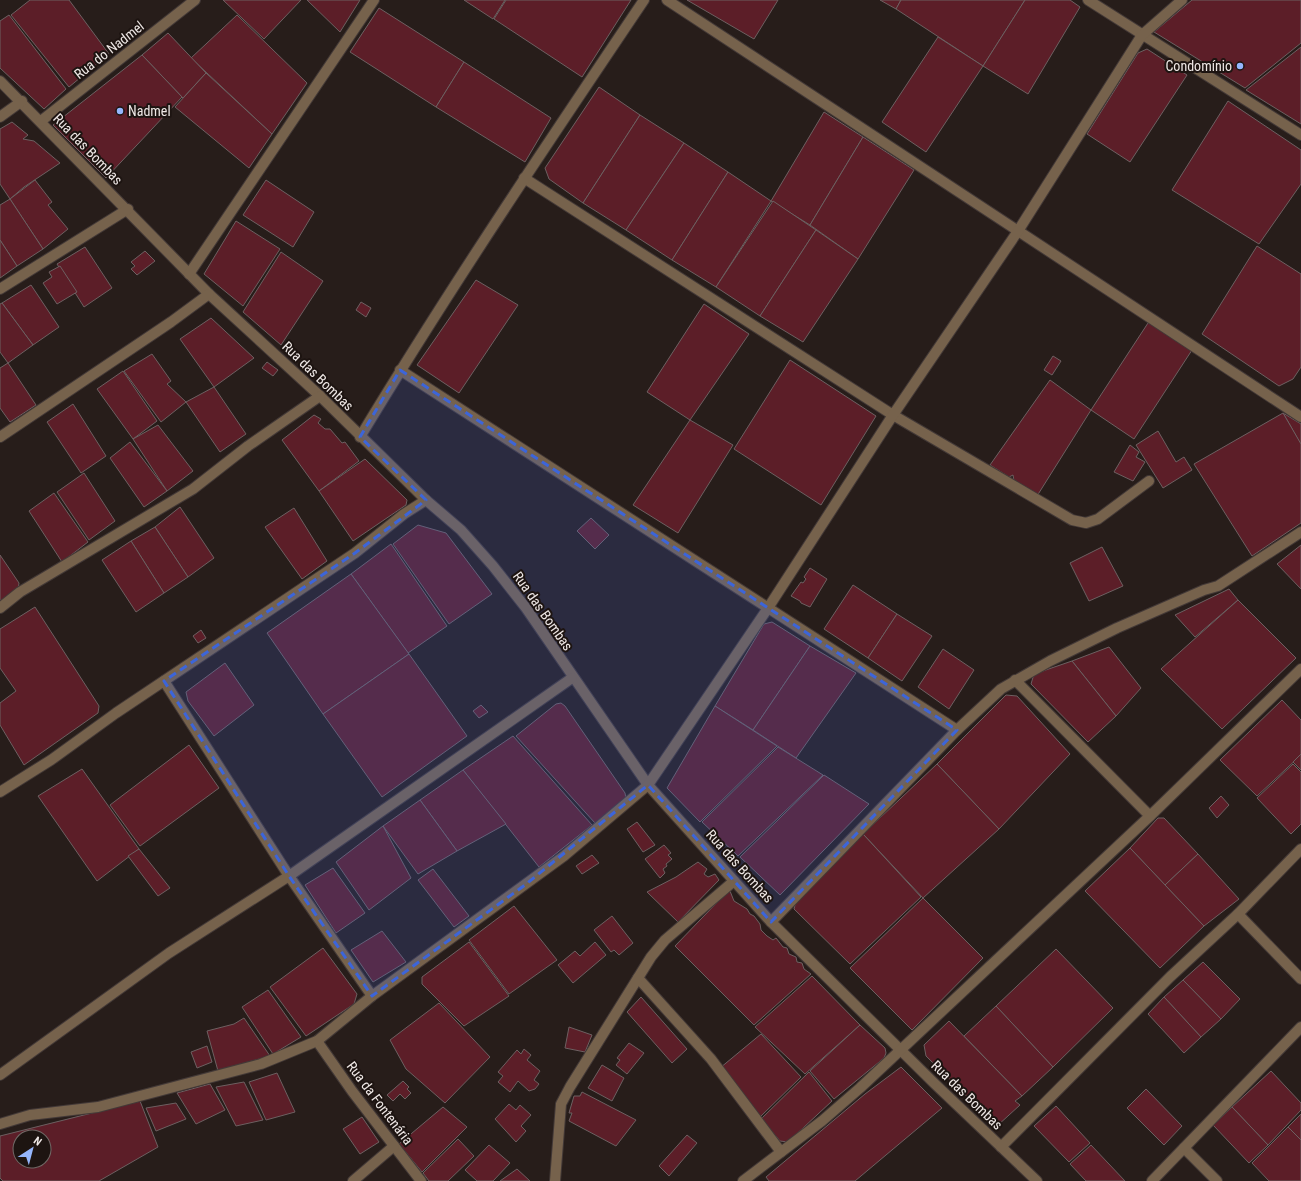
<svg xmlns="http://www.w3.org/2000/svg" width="1301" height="1181" font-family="'Roboto Condensed',sans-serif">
<rect width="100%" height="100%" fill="#271d1a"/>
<g fill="#5c1e28" stroke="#6d6061" fill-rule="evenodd">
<polygon points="30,0 69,0 109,54 69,87 11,15"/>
<polygon points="223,0 301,0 264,39"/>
<polygon points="307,0 360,0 340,32"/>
<polygon points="464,0 505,0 493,19"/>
<polygon points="506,0 631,0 582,77 494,19"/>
<polygon points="687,0 778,0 754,39"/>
<polygon points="880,0 901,0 896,9"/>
<polygon points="901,0 1025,0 983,66 896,9"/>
<polygon points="1025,0 1070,0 1080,7 1028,94 983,66"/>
<polygon points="1192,0 1301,0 1301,43 1245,88 1154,32"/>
<polygon points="379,8 464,62 436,107 350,52"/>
<polygon points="9,15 66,89 44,109 0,68 0,21"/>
<polygon points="237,15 307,83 272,134 191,58"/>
<polygon points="168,33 206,73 183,98 142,55"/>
<polygon points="938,37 983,66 926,152 882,122"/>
<polygon points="1301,47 1301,124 1246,90"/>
<polygon points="1147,49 1187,75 1130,162 1087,134 1138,53"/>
<polygon points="142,55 182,97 106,178 53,125"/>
<polygon points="464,62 551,118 525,162 436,107"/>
<polygon points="206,73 272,134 249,168 175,107"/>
<polygon points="599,87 640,115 583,203 549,179 545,168"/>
<polygon points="1228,101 1301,150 1301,184 1259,244 1172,190"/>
<polygon points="824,112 863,137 810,225 771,201"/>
<polygon points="640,115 684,143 626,230 583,203"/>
<polygon points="12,122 28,135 23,139 34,141 60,163 24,187 10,199 0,184 0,129"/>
<polygon points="863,137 914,170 858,259 810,225"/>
<polygon points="684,143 728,172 672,260 626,230"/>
<polygon points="728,172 771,201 716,287 672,260"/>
<polygon points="35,180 52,202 48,205 68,229 43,249 10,199"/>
<polygon points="266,180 314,212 293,247 243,215"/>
<polygon points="10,199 43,249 17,266 0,240 0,205"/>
<polygon points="773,201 816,230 760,316 716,287"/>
<polygon points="236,221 280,249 243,306 204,274"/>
<polygon points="816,230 858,259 803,342 760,316"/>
<polygon points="0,240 17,266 0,278"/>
<polygon points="1257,246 1301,274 1301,367 1293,379 1279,386 1202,334"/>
<polygon points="85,247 112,288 84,307 57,264"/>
<polygon points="145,251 155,261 137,275 131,269 135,266 131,262"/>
<polygon points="281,252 323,281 281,345 243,312"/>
<polygon points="60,266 77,292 57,304 43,283 52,277 49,272"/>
<polygon points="476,280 518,305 459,393 417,365"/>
<polygon points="31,285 59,327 33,345 2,303"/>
<polygon points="361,302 371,308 366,317 356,310"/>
<polygon points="2,303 33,345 8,363 0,352 0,304"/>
<polygon points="704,304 749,334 690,420 647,392"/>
<polygon points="211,318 254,358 214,387 180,339"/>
<polygon points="1148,323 1153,323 1192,350 1134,439 1091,410"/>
<polygon points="152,354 171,381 167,384 186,402 161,422 124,371"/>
<polygon points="1053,356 1061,361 1052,375 1044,370"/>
<polygon points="790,360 876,416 821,505 734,449"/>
<polygon points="267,362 278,370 273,376 262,368"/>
<polygon points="8,363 36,405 10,422 0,408 0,368"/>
<polygon points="123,371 157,421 133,439 97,389"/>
<polygon points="1050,380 1091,410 1037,496 1014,481 1013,475 1009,477 990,465"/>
<polygon points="214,387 246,434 220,452 186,402"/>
<polygon points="73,404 106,456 81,473 47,422"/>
<polygon points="1283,413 1301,424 1301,445 1290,425"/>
<polygon points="1283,413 1301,444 1301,523 1252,556 1194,464"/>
<polygon points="314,415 321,419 318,423 325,429 330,429 342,443 345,442 359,461 319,491 282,440"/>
<polygon points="690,420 733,445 678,533 633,505"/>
<polygon points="158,425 193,471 167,491 133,439"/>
<polygon points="1158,431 1176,462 1184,457 1192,470 1163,488 1136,445"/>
<polygon points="130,442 167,491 144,507 110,458"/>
<polygon points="1130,445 1139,452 1136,457 1145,462 1133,481 1114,472"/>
<polygon points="365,459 407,500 406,505 353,541 319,491"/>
<polygon points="84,473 115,521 89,540 57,492"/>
<polygon points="54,493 88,542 62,562 29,511"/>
<polygon points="180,507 214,558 188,577 155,527"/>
<polygon points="294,508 327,561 302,579 265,527"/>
<polygon points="591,518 609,535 595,549 577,531"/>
<polygon points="418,525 446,533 492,594 449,624 393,544"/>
<polygon points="155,527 188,577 164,593 131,541"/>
<polygon points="131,541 164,593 136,612 102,560"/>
<polygon points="391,544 447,626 408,653 351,574"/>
<polygon points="1301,545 1301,589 1277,564"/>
<polygon points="1102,547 1123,586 1089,601 1070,563"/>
<polygon points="0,555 19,583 18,590 0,601"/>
<polygon points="810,568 827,579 810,607 801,603 800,601 791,596 801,582 803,583 806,579 804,577"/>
<polygon points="351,574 409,654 323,714 267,633"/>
<polygon points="853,585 897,614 868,658 824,629"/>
<polygon points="1229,589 1238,600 1195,637 1175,615"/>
<polygon points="1238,600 1296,658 1222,729 1161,669"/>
<polygon points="35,607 99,706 98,713 24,765 0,725 0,703 16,691 0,668 0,629"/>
<polygon points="897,614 932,636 902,681 868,658"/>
<polygon points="772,622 810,646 753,730 715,706 764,624"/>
<polygon points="201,630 206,638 198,643 193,636"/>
<polygon points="810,646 856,673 796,758 753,730"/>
<polygon points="1109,647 1141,688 1116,716 1072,661"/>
<polygon points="943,649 974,670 949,709 918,687"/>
<polygon points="409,654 467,736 382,797 323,714"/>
<polygon points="1072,661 1116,716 1088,742 1031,684 1034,674"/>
<polygon points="225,663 254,705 214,736 188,701 186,692"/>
<polygon points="1006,695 1017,696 1070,754 999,829 937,764"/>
<polygon points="1282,700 1301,720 1301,755 1257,796 1220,760"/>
<polygon points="561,703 565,706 625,793 626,799 595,823 516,736 556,704"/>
<polygon points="481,705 488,712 479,718 473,711"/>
<polygon points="715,706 777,746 700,822 667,788"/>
<polygon points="513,736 592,825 539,867 463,770"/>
<polygon points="189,745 219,788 140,846 110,805"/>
<polygon points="778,747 823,775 738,856 702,822"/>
<polygon points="1301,754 1301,770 1293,762"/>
<polygon points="937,764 999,829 923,898 863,834"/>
<polygon points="1293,764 1301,772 1301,824 1291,834 1257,798"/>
<polygon points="82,769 139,849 97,881 38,796"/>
<polygon points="463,770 506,824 457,851 420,800"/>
<polygon points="824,775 869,804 780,895 740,857"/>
<polygon points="1221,796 1229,805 1217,818 1209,808"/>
<polygon points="420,800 457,851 418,874 383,826"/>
<polygon points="1158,818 1164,818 1198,854 1165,885 1130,848"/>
<polygon points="637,822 655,845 643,852 627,829"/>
<polygon points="383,826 411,878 369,910 336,862"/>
<polygon points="863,834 921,897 850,964 794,909 796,901"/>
<polygon points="664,845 671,853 668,855 672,859 666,864 667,866 663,869 665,873 660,878 645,859"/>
<polygon points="1130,848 1204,926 1160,968 1085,891"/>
<polygon points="139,849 170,888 158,896 128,856"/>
<polygon points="1198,854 1239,899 1204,926 1165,885"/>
<polygon points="592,855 599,863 582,874 576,866"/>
<polygon points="698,862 707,869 704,874 708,877 715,874 719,880 678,922 647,892 676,877"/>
<polygon points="333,868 365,913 336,933 305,885"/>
<polygon points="433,869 469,916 454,927 418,880"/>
<polygon points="730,891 734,901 747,909 750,914 754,916 760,924 761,930 767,936 773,940 776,938 783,947 787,948 789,954 796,957 797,962 802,963 804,969 811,974 754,1025 675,946 727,892"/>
<polygon points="923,898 983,958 912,1030 850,968"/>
<polygon points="514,906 557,960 509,994 469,940"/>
<polygon points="612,916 633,943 619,955 614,950 611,952 594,930"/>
<polygon points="382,931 406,962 373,982 351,950"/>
<polygon points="469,942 509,996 464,1026 422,984 422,977"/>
<polygon points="595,942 606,955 573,983 558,965 575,951 580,956"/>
<polygon points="323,948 357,994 354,1004 306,1036 270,987"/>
<polygon points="1056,949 1113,1008 1053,1067 996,1006"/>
<polygon points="1203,962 1240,999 1221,1019 1183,980"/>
<polygon points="812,976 860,1025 805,1074 755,1027"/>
<polygon points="1183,980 1221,1019 1201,1037 1164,997"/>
<polygon points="268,990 301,1037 273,1054 242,1007"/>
<polygon points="641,997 687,1049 672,1063 627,1012"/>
<polygon points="1164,997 1201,1037 1184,1053 1148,1014"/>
<polygon points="439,1003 490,1057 445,1103 406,1069 390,1040"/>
<polygon points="996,1006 1053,1067 1022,1096 964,1036"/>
<polygon points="244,1018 270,1056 218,1071 207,1031 234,1024"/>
<polygon points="949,1021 1022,1096 1015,1101 1020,1105 997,1126 926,1056 924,1045"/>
<polygon points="860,1025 885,1048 886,1053 884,1058 834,1099 810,1071"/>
<polygon points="569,1027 592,1035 585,1052 565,1048"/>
<polygon points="761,1034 801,1077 760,1117 743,1097 744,1094 742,1092 739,1092 720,1068"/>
<polygon points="629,1043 644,1053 627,1074 616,1065 620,1060 617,1058"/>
<polygon points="207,1046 212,1062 197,1068 191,1052"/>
<polygon points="524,1049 531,1055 527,1060 540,1071 534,1080 539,1084 535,1089 529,1091 518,1081 510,1092 498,1082 503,1076 498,1072 517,1050 521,1054"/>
<polygon points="602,1065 624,1078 612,1101 588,1088"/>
<polygon points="901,1067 942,1108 855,1181 769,1181 766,1177 865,1094"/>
<polygon points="1271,1071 1301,1103 1301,1110 1268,1145 1232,1107"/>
<polygon points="809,1072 832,1101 788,1142 780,1141 761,1119"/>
<polygon points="277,1073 295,1112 266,1120 249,1082"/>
<polygon points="403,1081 409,1087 407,1089 411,1093 405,1099 400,1094 393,1101 387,1095"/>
<polygon points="244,1082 263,1120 236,1126 216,1087"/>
<polygon points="210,1084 225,1110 196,1124 177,1093"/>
<polygon points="1146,1089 1182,1126 1164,1145 1127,1108"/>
<polygon points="582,1092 636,1120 616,1146 569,1121 572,1113 569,1113 574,1096 580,1096"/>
<path d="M140 1101 158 1147 99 1181H3L0 1178V1136ZM20 1137H44V1161H20Z"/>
<polygon points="176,1103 186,1119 156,1131 146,1108"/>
<polygon points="509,1104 516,1110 520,1105 531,1115 521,1126 526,1131 516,1142 495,1119"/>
<polygon points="1056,1106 1090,1143 1069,1162 1034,1126"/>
<polygon points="443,1107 467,1127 422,1172 399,1144"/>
<polygon points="1232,1107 1268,1145 1249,1163 1213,1125"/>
<polygon points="1301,1114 1301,1140 1288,1127"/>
<polygon points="362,1117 379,1142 360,1154 343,1129"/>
<polygon points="1288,1127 1301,1140 1301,1181 1269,1181 1252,1163"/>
<polygon points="687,1135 697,1143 669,1176 659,1166"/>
<polygon points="458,1139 474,1156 448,1181 429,1181 423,1173"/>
<polygon points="489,1145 510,1163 493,1181 477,1181 465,1170"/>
<polygon points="1091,1145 1125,1181 1086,1181 1070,1164"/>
<polygon points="517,1169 530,1181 500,1181"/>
</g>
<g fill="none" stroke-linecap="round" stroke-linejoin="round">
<defs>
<g id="minor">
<polyline points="667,0 1301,417"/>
<polyline points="1088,0 1301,135"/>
<polyline points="0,81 209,294 320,396 426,500 461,530 493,566 526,608 648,785 771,922 935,1084 1037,1181"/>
<polyline points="0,117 22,101"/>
<polyline points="41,121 195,0"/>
<polyline points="524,178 893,415 1072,520 1086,523 1098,519 1149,481"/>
<polyline points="189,274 374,0"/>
<polyline points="0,289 128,209"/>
<polyline points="400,370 957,730"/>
<polyline points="0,437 171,322 209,294"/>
<path d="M360 437C450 288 547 144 644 0"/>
<polyline points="0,608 20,592 193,489 248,446 320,396"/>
<polyline points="1015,680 1150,816"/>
<polyline points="164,681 289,876 372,996"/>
<polyline points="0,792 51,760 116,713 355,553 404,514 426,500"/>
<polyline points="1238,914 1301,979"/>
<polyline points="771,922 957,730 1001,689 1050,661 1117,628 1204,590 1218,586 1301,532"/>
<polyline points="638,978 711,1059 781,1152"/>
<polyline points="317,1041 352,1091 421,1181"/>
<polyline points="0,1075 169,953 289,876 572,678"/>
<polyline points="0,1124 30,1115 98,1107 261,1064 317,1041 372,996 564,856 648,785 768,608 893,415 1018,231 1142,35 1182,0"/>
<polyline points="1001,1147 1170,977 1238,914 1301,849"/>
<polyline points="1184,1148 1217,1181"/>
<polyline points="353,1181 394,1146"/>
<polyline points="555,1181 561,1104 570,1087 651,957 665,940 734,881"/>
<polyline points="743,1181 822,1121 860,1088 1150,816 1301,669"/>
<polyline points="1152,1181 1301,1027"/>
</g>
</defs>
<use href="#minor" stroke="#433937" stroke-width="12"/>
<use href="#minor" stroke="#76624c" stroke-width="10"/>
</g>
<path fill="#3c65da" fill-opacity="0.2" stroke="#3c65da" stroke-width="3" stroke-dasharray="8 5" stroke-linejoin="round" d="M400 370 957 730 771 922 648 785 525 885 372 996 289 876 164 681 355 553 426 500 360 437Z"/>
<g fill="#95b6fd" stroke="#1d1411" stroke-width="1.5">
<circle cx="1240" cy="66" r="4"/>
<circle cx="120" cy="111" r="4"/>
</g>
<g text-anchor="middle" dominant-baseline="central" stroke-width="4" stroke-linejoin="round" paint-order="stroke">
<g font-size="14" fill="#efe8e6" stroke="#1d1411">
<text transform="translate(109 50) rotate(-38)">Rua do Nadmel</text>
<text transform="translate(88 149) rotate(46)">Rua das Bombas</text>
<text transform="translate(318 376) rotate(44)">Rua das Bombas</text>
<text transform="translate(543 611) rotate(55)">Rua das Bombas</text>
<text transform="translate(740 866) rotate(48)">Rua das Bombas</text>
<text transform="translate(967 1095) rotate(44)">Rua das Bombas</text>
<text transform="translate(380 1103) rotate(53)">Rua da Fontenária</text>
</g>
<g font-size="14" fill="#efe8e6" stroke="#1d1411" text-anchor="end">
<text x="1232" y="66">Condomínio</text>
<text x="128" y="111" text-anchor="start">Nadmel</text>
</g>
</g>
<g transform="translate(32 1149) rotate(36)"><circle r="19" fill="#1d1411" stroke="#716966"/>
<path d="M0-3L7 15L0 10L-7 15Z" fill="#95b6fd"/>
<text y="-6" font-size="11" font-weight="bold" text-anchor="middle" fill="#efe8e6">N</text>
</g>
</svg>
